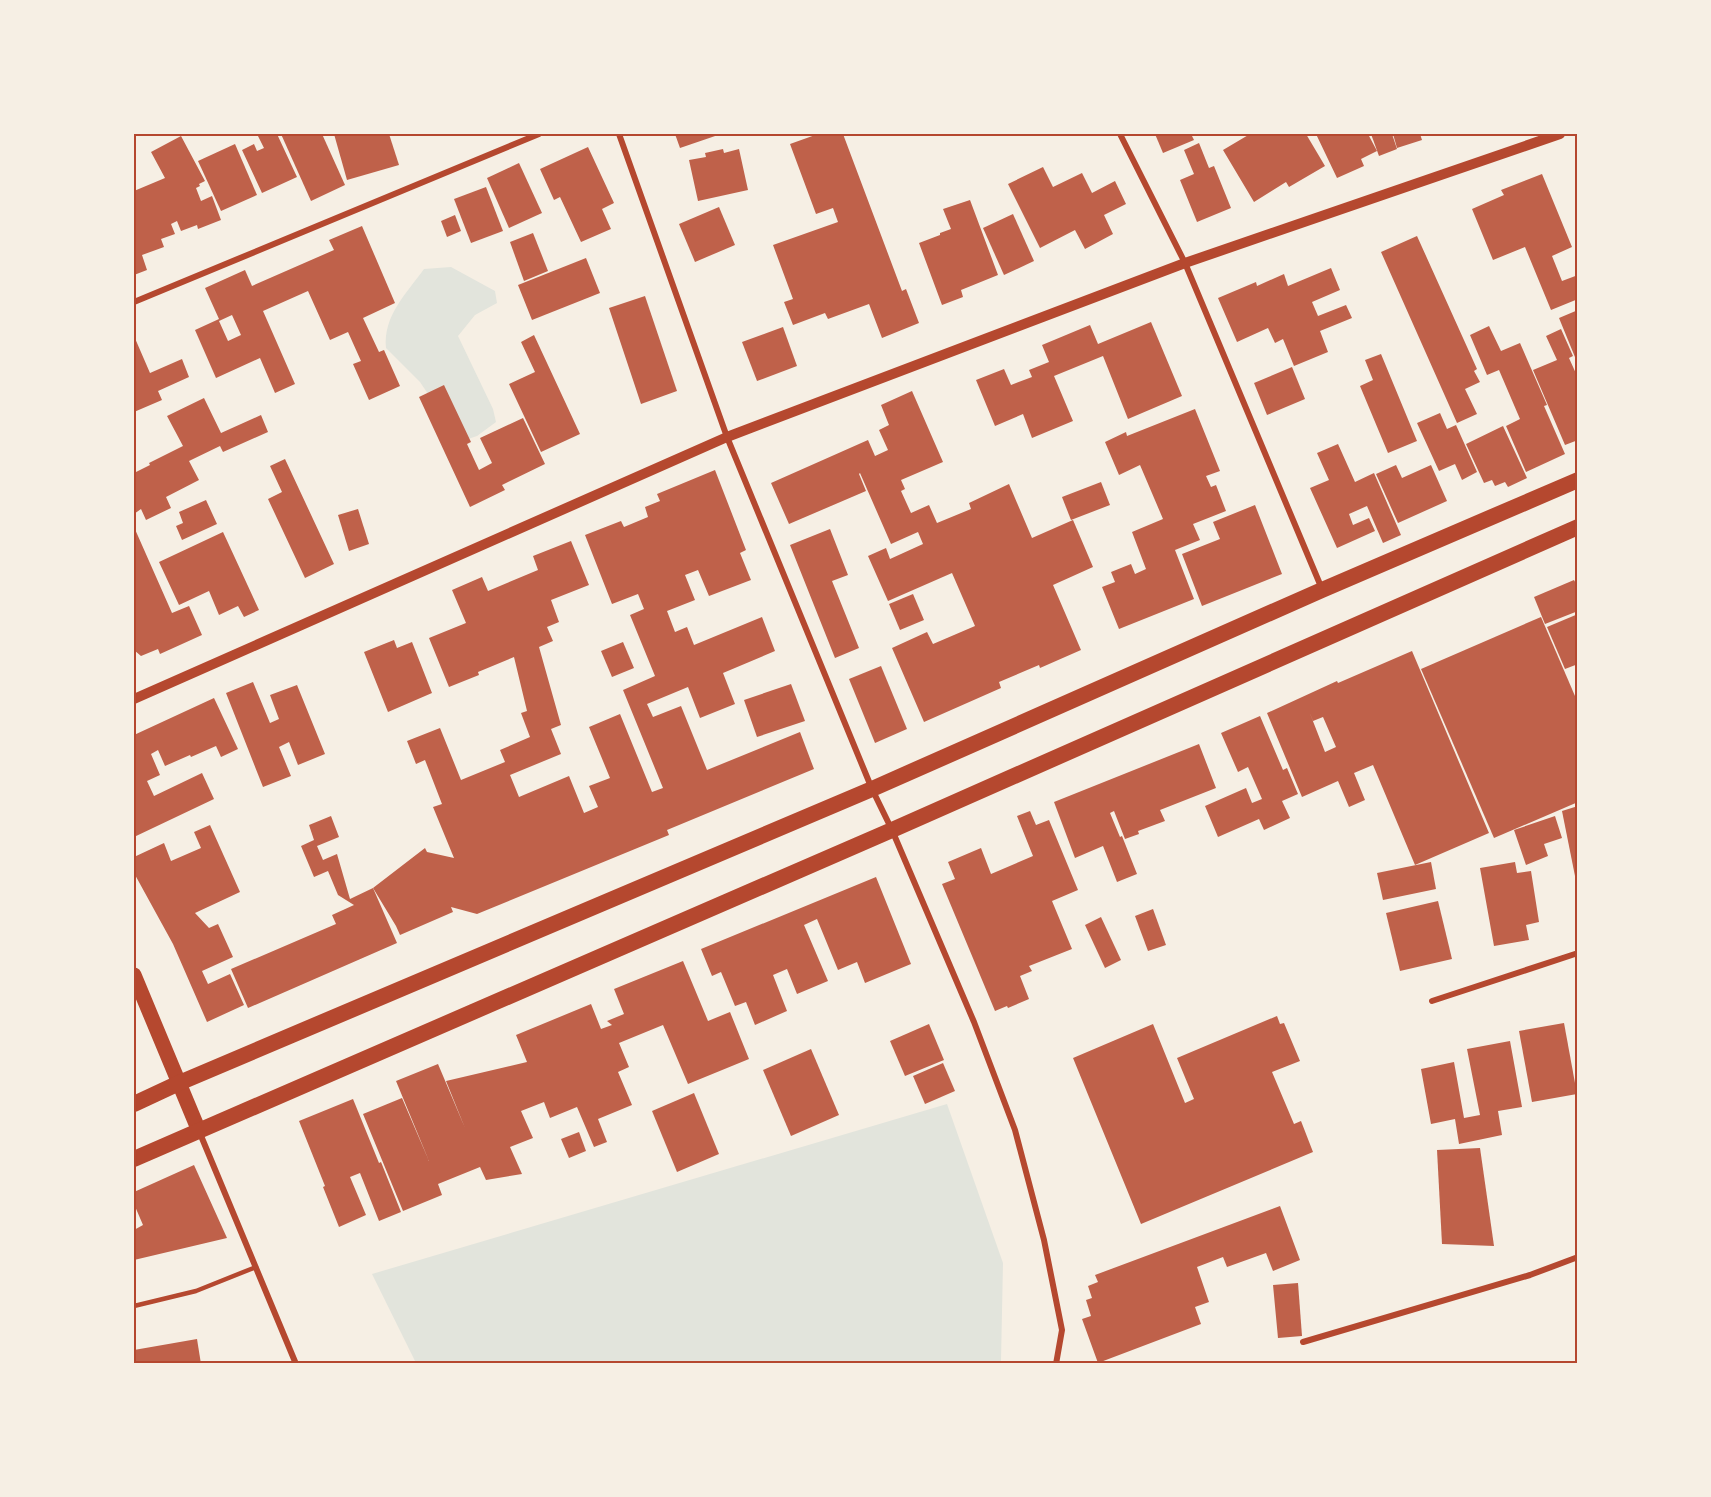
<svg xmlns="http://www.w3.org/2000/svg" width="1711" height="1497" font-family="'Roboto Serif',serif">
<rect width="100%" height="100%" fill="#f6efe4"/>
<g fill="#e2e4dc">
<path d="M451 267 495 291 497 303 475 315 458 336 493 409 496 422 477 436 465 440 455 434 420 382 386 348C383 316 406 294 424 269Z"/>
<polygon points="947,1104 1003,1263 1001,1361 986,1364 416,1363 372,1274"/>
</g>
<g fill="#bf614a" fill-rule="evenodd">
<polygon points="257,134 277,134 297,177 262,193 242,150 254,144 257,151 264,148"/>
<polygon points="281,134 322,134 345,185 311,201"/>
<polygon points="334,134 389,134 399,165 347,180"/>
<polygon points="675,134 721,134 680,148"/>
<polygon points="818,134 843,134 902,291 906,289 919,323 882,338 869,304 828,319 825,313 793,325 784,302 793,299 773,245 838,222 833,208 816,214 790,144"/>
<polygon points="1155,134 1191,134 1194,140 1163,153"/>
<polygon points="1250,134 1258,135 1306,134 1325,166 1289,187 1286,182 1254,202 1223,150"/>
<polygon points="1316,134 1368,134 1377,151 1361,159 1364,166 1337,178"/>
<polygon points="1371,134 1392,134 1397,149 1379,156"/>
<polygon points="1393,134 1420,134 1422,140 1397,148"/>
<polygon points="181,136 205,181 199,184 200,186 196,188 201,201 212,196 221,220 198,229 197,225 181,231 177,221 171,224 175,234 161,239 164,247 142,255 147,270 134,275 134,191 165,178 151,152"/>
<polygon points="1199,143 1209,168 1214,166 1231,208 1197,222 1180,180 1194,174 1184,150"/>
<polygon points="235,144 257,195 221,211 198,161"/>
<polygon points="588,147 614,203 602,209 611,229 581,242 560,197 554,200 540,169"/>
<polygon points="723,149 724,153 739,149 748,190 698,201 689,160 706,157 705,153"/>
<polygon points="519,163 542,213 509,228 487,178"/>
<polygon points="1043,167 1053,187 1082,173 1092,193 1115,181 1126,204 1104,215 1113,234 1085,249 1075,230 1040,248 1008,184"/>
<polygon points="1542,174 1572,247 1552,256 1562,281 1578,275 1578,299 1551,310 1525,247 1493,260 1472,209 1504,195 1501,190"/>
<polygon points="486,187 503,231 471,243 454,199"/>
<polygon points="970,200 998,275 961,290 963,297 942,305 919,243 940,235 940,233 951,229 943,209"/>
<polygon points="719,207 735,245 695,262 679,224"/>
<polygon points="1013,214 1034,261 1004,275 983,228"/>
<polygon points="455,215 461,231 447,237 441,221"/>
<path d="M362 226 395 303 363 318 379 352 384 350 400 386 369 400 353 364 361 361 348 332 330 340 308 291 263 311 295 384 275 393 260 358 216 378 195 330 219 319 205 288 245 270 252 286 334 250 329 240ZM232 315 241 335 228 341 219 321Z"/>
<polygon points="533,233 548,271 524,281 510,242"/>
<polygon points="1417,236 1477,369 1474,371 1480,382 1465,389 1477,414 1457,423 1381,252"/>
<polygon points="586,258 600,293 532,320 518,285"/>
<polygon points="1331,268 1340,290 1312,302 1318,316 1346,305 1352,318 1320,331 1328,352 1294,366 1283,339 1275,343 1268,328 1237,342 1218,298 1256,282 1257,286 1284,274 1288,286"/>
<polygon points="645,296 677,391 641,404 609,308"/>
<polygon points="1578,310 1578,362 1577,362 1559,318"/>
<polygon points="1151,322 1182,396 1128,419 1103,356 1054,376 1073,421 1032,438 1023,414 995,426 976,380 1004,369 1011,385 1032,377 1029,370 1049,362 1042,345 1090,325 1098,344"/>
<polygon points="1489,326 1501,351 1520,343 1547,405 1544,406 1565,454 1526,472 1506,426 1520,419 1499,370 1487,375 1470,335"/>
<polygon points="783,327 797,366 757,381 742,342"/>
<polygon points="1561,329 1573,356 1569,358 1578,378 1578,440 1565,445 1533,370 1557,360 1546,336"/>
<polygon points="534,335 580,434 541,452 509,384 535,372 521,342"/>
<polygon points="134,336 150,373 182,359 189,377 158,391 162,400 134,412"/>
<polygon points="1381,354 1417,441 1388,453 1360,386 1373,380 1365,360"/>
<polygon points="1292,367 1305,399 1267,415 1254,383"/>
<polygon points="444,385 471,442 467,444 479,470 492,463 480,438 523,418 545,464 502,485 505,490 470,507 419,397"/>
<polygon points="912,391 943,462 901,480 905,489 901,491 911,513 929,505 937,523 971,509 969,503 1009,484 1032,538 1073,520 1093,567 1053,585 1081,650 1040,668 1039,665 999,682 1001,688 924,722 892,648 927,632 933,644 975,626 952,573 888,601 868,556 886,548 890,559 923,544 918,532 891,544 860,473 859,474 866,491 789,524 771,483 868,440 875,456 888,450 879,430 889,425 881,405"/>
<polygon points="204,398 221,433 261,415 268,432 223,452 220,446 189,461 199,480 166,497 171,508 146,520 141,509 134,514 134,473 150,465 149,463 183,446 167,416"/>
<polygon points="1195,409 1220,471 1206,476 1211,487 1216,485 1226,511 1193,524 1200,540 1175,550 1194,599 1119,629 1102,587 1115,582 1111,572 1131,564 1135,574 1146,569 1132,532 1163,519 1140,465 1119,475 1105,442 1126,432 1127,436"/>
<polygon points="1440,413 1447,429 1456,425 1477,472 1462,480 1455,464 1439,471 1417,423"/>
<polygon points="1503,426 1527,478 1508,487 1505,482 1495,486 1492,480 1484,483 1466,444"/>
<polygon points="1338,444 1355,482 1374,473 1401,535 1383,543 1367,506 1349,514 1353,525 1369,518 1375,531 1337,548 1310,488 1329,480 1317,453"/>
<polygon points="285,459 334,564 305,578 268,499 282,492 270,466"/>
<polygon points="1396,465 1402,478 1431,465 1447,501 1398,523 1376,474"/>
<polygon points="715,470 746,550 740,553 751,580 709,596 698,570 685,575 695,600 667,611 675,632 687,627 694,645 762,617 775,651 723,673 735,704 700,718 688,687 647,704 653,717 681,706 707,770 800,732 814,769 667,830 669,835 477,914 451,907 453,912 400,935 396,926 373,888 425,848 427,852 454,858 433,807 442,804 425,760 416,764 407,741 440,728 461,780 505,762 500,750 530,737 521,713 527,711 514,657 478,672 479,675 449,687 429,638 466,623 452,590 482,577 488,591 538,570 533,556 571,541 589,585 551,600 559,622 547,627 553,641 539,647 561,725 551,729 561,754 510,775 519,797 569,776 584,813 598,807 589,786 610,778 589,727 620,714 652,792 663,788 623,690 655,676 630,615 644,609 638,594 612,604 585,535 621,521 624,527 648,517 645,507 660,501 657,494"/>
<polygon points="1101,482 1110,505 1071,520 1062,497"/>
<polygon points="206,500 217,524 182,540 176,526 183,523 179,512"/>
<polygon points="1255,505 1282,574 1202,606 1182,554 1220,539 1213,522"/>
<polygon points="358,509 369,544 349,551 338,515"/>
<polygon points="134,527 172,613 189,606 202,635 160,654 158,649 141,656 134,650 134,600 136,600 134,593"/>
<polygon points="830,529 848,575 832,581 859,648 835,658 790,545"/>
<polygon points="223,532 259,610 244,617 238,606 219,615 209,591 179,605 159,562"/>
<polygon points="1574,580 1578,587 1578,611 1545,624 1534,597"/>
<polygon points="913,594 924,620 900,630 889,604"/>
<polygon points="1578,614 1578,664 1565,669 1547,627"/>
<polygon points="1541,617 1578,703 1578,802 1494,838 1421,669"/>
<polygon points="394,640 397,648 412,642 432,693 388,712 364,652"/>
<polygon points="623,642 634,668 612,677 601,651"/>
<path d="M1412 651 1489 833 1415 865 1373 765 1354 773 1365 800 1349 807 1338 781 1302 797 1267 713 1337 681 1338 683ZM1309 711 1313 721 1323 717 1336 747 1325 752Z"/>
<polygon points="881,666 907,729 875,743 849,679"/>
<polygon points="253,682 270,723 279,719 270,695 297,685 325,754 298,765 289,742 279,747 291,776 263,787 226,693"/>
<polygon points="791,684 805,721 757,737 744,700"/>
<polygon points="214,698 238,749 221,757 216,746 191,757 190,755 165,766 158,750 151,754 160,775 147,781 154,796 202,773 214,799 134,837 134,735"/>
<polygon points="1260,716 1283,770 1287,768 1298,794 1282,801 1290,818 1264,830 1259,819 1218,837 1205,806 1246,788 1252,803 1262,799 1248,767 1238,772 1221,733"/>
<polygon points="1199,744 1216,788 1160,810 1165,821 1138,831 1139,834 1125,839 1114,811 1110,813 1120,837 1122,836 1137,874 1117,882 1103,846 1075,858 1054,802"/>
<polygon points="1578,806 1578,881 1576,881 1562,811"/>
<polygon points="1030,811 1036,825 1049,820 1078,890 1052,901 1072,949 1029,966 1032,971 1020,976 1029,999 1008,1008 1007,1006 995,1011 942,884 955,879 948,862 981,848 991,874 1033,856 1017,816"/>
<polygon points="331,816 339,837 317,846 323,860 337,854 350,899 373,888 397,943 248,1008 231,969 336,924 332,915 354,905 338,895 328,871 314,877 301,846 314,840 309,825"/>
<polygon points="1555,816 1562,838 1544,844 1548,856 1526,865 1514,830"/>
<polygon points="210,825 240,892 195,913 209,928 218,924 233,957 202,971 208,984 230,974 244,1005 207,1022 173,944 134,873 134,857 164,843 171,861 201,848 194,832"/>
<polygon points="1431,862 1436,889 1383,900 1377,873"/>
<polygon points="1515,862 1517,873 1531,871 1539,922 1526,925 1529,940 1494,946 1480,868"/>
<polygon points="876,877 911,964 865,983 857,962 838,970 817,919 804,925 828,981 797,994 787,969 773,975 787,1011 755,1025 746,1002 735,1006 721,972 712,976 701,949"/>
<polygon points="1438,901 1452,959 1400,971 1386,913"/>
<polygon points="1153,909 1166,945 1148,951 1135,916"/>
<polygon points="1101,917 1121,960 1105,968 1085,925"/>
<polygon points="683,961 708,1021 730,1012 749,1059 688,1084 663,1025 619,1043 629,1067 618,1072 632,1105 598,1119 607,1142 594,1147 577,1107 550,1118 544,1102 521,1111 533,1138 510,1147 522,1174 486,1180 480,1167 438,1184 442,1195 403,1211 363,1114 402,1098 429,1161 396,1081 438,1064 465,1128 446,1081 527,1062 516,1035 591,1004 601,1029 612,1025 607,1021 624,1014 614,989"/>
<polygon points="1277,1016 1280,1024 1284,1023 1300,1061 1272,1072 1294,1124 1301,1121 1313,1152 1141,1224 1073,1058 1153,1024 1185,1103 1194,1099 1177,1058"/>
<polygon points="1564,1023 1577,1094 1532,1102 1519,1031"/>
<polygon points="929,1024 944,1060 905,1076 890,1041"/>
<polygon points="1510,1041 1522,1107 1498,1111 1502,1135 1459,1144 1455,1119 1431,1124 1421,1069 1454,1062 1464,1118 1480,1115 1467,1049"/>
<polygon points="811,1049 839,1115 791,1136 763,1070"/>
<polygon points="943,1063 955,1091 925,1104 913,1076"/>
<polygon points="694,1093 719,1154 677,1172 652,1111"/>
<polygon points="353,1099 379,1163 381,1162 401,1212 379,1221 360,1173 350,1177 366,1215 339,1227 323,1187 325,1186 299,1121"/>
<polygon points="579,1132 586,1151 569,1158 561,1139"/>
<polygon points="1480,1148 1494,1246 1442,1244 1437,1150"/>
<polygon points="194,1165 227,1238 134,1260 134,1230 143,1225 134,1204 134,1192"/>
<polygon points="1280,1206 1300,1260 1273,1271 1266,1253 1227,1267 1223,1257 1197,1267 1209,1302 1195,1307 1201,1324 1098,1363 1082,1319 1091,1316 1086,1300 1092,1298 1088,1286 1098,1282 1095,1275"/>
<polygon points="1298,1283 1302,1336 1278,1338 1273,1285"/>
<polygon points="197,1339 201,1364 134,1364 134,1350"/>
</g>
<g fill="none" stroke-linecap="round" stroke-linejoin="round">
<polyline stroke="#b5482f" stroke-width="4.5" points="134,1306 196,1291 256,1267"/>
<g stroke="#b5482f" stroke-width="6">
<polyline points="619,134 727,437 872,789 892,830 974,1022 1015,1130 1044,1240 1062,1330 1056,1364"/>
<polyline points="1120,134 1185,263 1322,589"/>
<polyline points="134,302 539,134"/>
<polyline points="1432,1001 1578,953"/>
<polyline points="199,1131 296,1364"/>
<polyline points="1303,1342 1530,1275 1578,1257"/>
</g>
<polyline stroke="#b5482f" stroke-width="10" points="134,699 727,437 1185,263 1560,134"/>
<polyline stroke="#b5482f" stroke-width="15" points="134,975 199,1131"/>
<g stroke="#b5482f" stroke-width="16">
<polyline points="134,1104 179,1083 872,789 1322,590 1578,480"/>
<polyline points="134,1159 892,830 1578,527"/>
</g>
</g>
<rect width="1711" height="1497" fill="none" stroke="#f6efe4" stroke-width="270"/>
<rect x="135" y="135" width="1441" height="1227" fill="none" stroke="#b5482f" stroke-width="2"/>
</svg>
